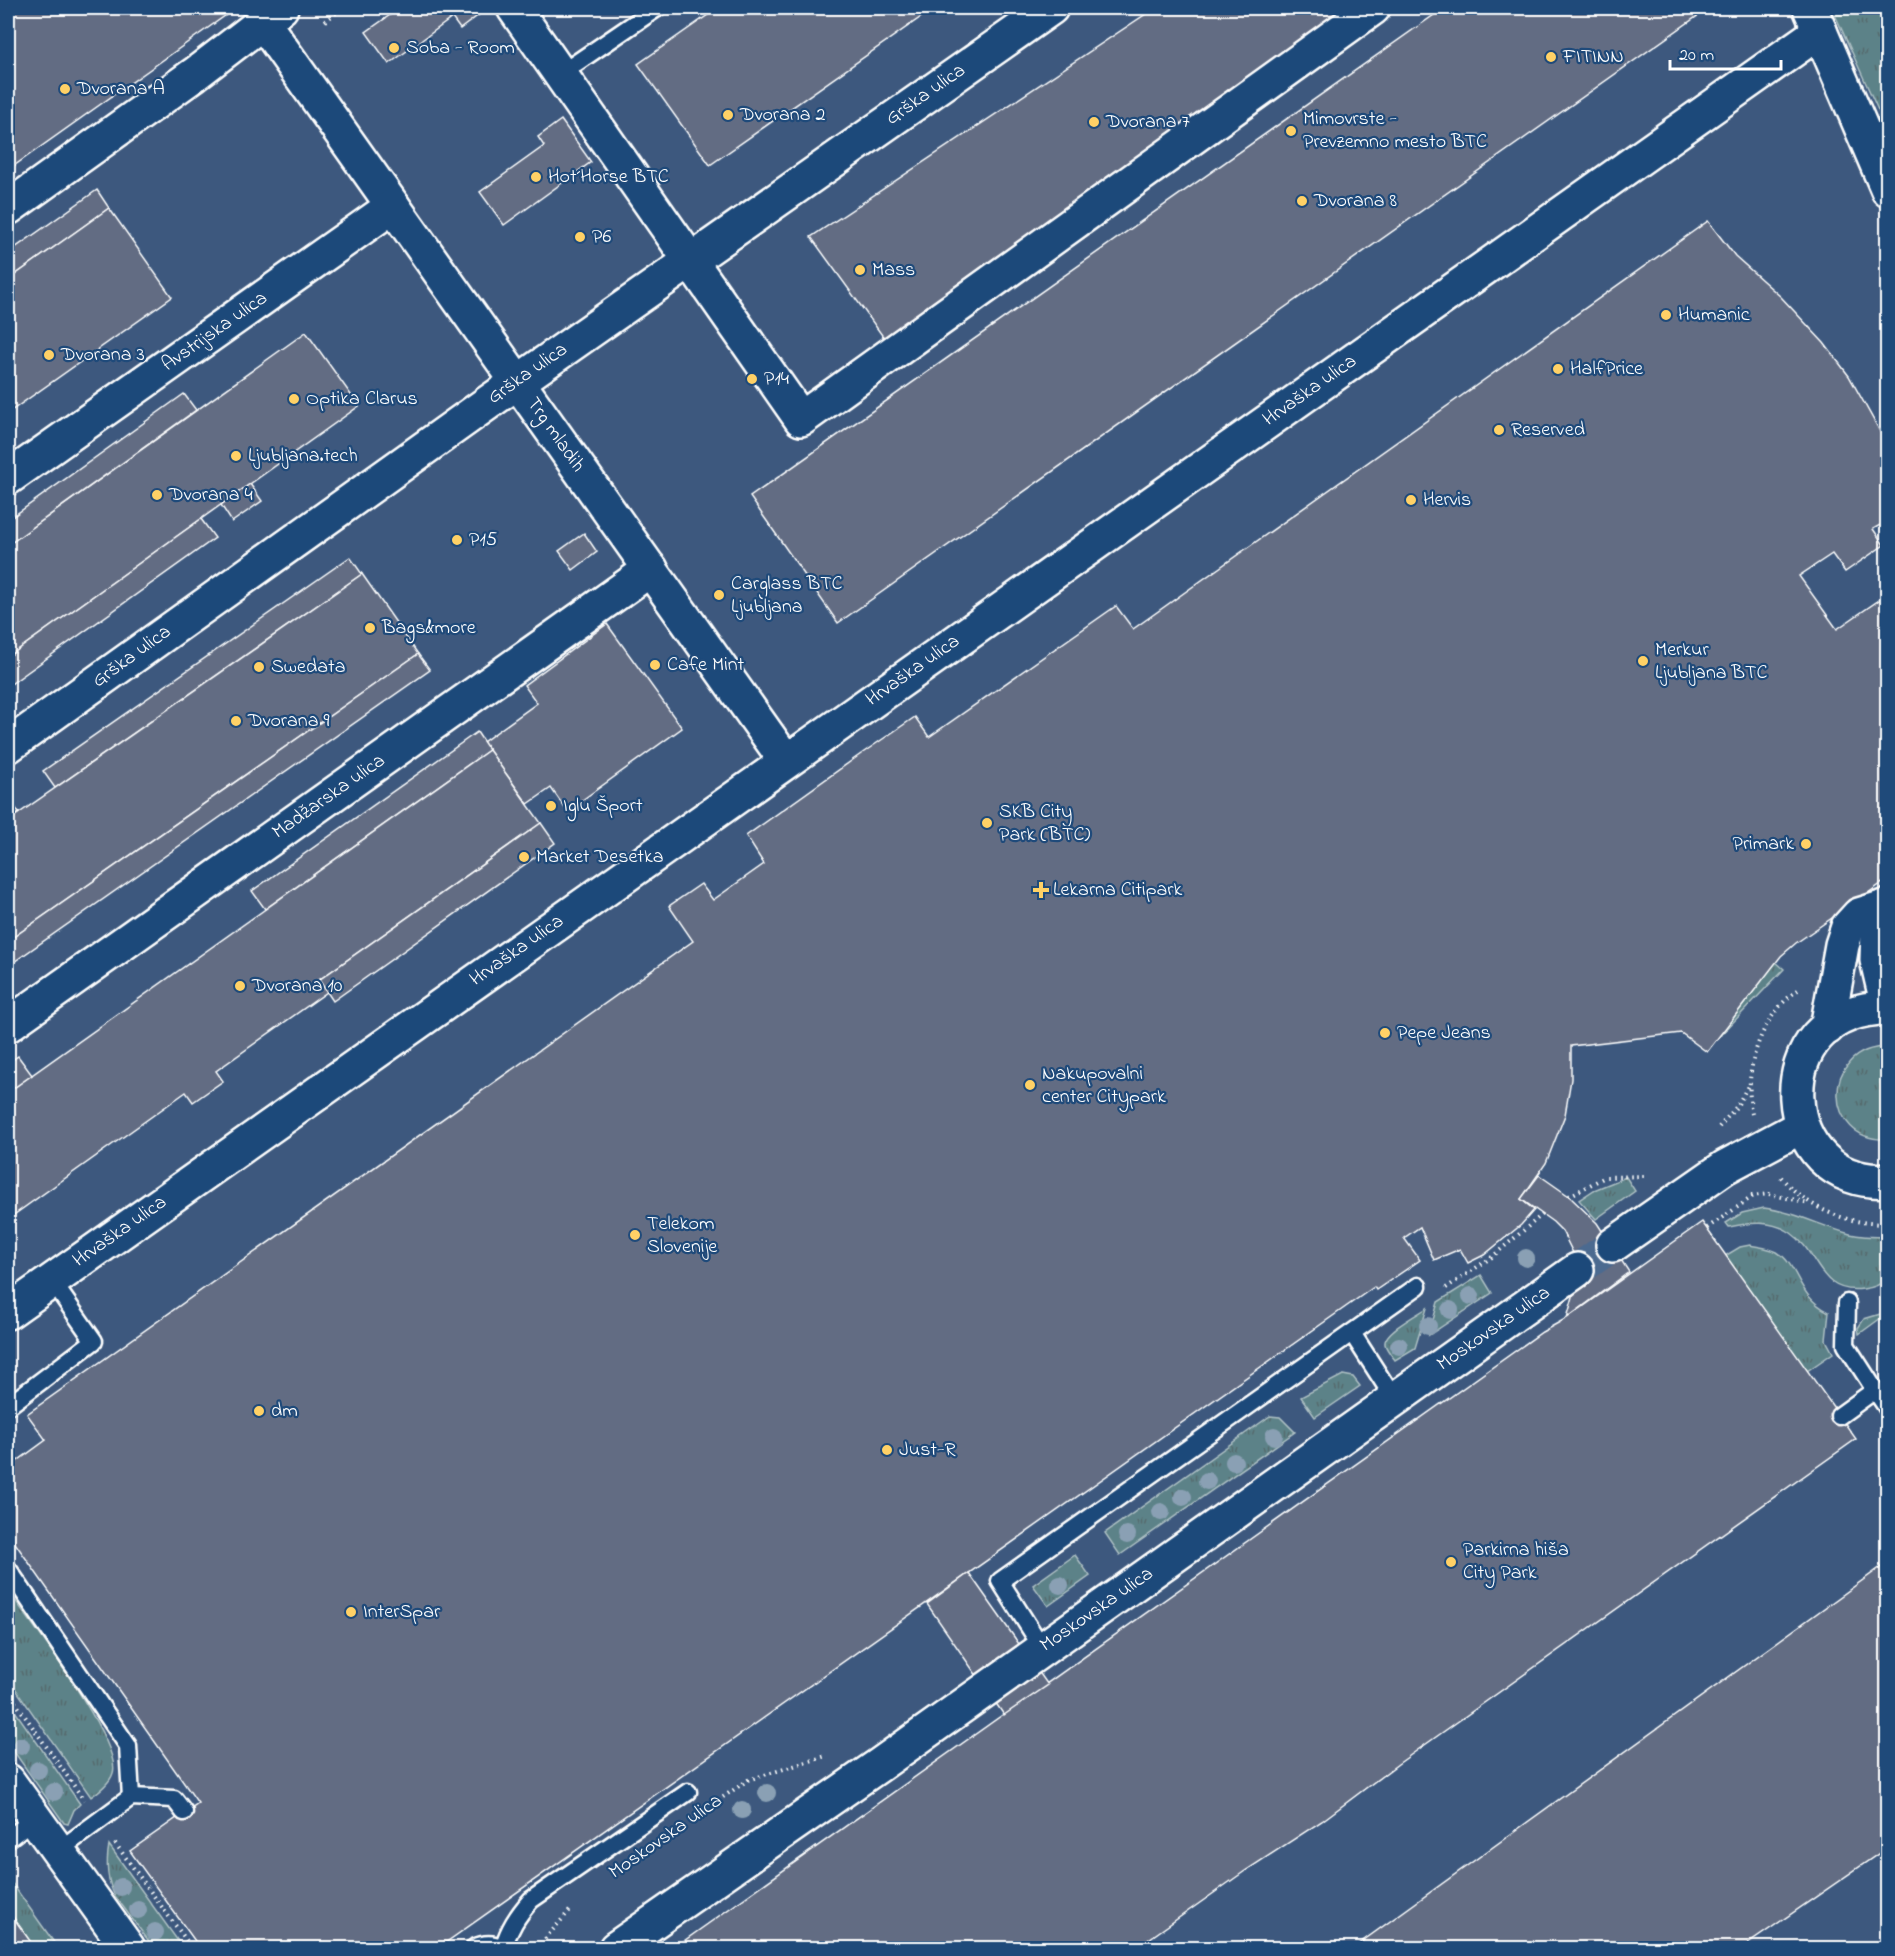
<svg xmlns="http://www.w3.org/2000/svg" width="1895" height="1956" font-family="'Indie Flower',sans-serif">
<defs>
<pattern id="grass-tufts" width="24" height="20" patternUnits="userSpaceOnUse" patternTransform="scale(1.5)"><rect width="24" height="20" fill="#5c8288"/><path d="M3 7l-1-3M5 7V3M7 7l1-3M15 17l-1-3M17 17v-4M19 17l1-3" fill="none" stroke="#556a6d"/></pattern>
</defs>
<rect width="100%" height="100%" fill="#2c517c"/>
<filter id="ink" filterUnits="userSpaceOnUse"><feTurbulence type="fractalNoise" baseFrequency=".0167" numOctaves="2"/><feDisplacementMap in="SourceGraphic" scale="12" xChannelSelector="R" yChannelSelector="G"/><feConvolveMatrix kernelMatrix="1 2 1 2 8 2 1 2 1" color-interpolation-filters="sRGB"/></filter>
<g filter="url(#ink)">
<rect fill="#3c597e" x="8" y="8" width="1879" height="1940"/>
<g fill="url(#grass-tufts)" stroke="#aec0c4" stroke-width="1.5">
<polygon points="1832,8 1887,8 1887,130"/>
<polygon points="1776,962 1784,969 1719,1037"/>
<path d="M1887 1047V1139C1823 1143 1820 1047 1887 1047Z"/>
<polygon points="1626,1177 1635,1191 1596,1219 1579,1200 1594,1190"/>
<path d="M1764 1208C1796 1212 1820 1226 1850 1234 1862 1237 1875 1237 1887 1237V1278C1881 1285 1872 1288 1863 1289 1818 1295 1820 1253 1791 1233 1772 1220 1750 1222 1729 1227L1726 1223 1742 1213Z"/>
<path d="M1750 1245C1759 1247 1770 1248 1777 1252 1800 1266 1796 1296 1829 1312L1826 1340 1833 1353 1807 1371 1725 1256 1740 1247Z"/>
<polygon points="1481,1275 1492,1293 1429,1335 1438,1302"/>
<path d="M1427 1308 1415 1348 1395 1360C1392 1356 1386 1349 1385 1344 1383 1332 1418 1314 1427 1308Z"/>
<polygon points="1887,1312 1887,1326 1881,1318 1859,1334 1858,1328 1864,1319"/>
<polygon points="1343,1375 1353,1377 1360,1386 1315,1417 1301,1397"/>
<polygon points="1270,1416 1280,1417 1295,1432 1120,1555 1105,1533"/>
<polygon points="1075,1555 1090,1576 1048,1606 1033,1585"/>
<path d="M8 1590C28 1619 123 1743 113 1773 110 1783 99 1791 91 1797L8 1678Z"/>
<polygon points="8,1701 80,1804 74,1810 68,1824 64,1823 8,1743"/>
<path d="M109 1845 183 1948H154L115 1896C107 1881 106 1862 109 1845Z"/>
<polygon points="9,1879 58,1948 35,1948 8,1910 8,1881"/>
</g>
<g fill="#626c83" stroke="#fff" stroke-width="1.5">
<polygon points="8,8 236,8 8,170"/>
<polygon points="400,8 482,8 484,11 460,29 452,18 389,64 366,32"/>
<polygon points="718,8 934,8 710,165 638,64"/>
<polygon points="1155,8 1365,8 892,349 811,237"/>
<polygon points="1444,8 1700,8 1703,12 838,623 750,497"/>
<polygon points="561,120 591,162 504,225 480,192 544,146 538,137"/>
<polygon points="97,190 109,208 8,280 8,253"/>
<polygon points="109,208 172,297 8,413 8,280"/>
<polygon points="1708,221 1735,256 1781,297 1824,343 1849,376 1888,446 1888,534 1884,535 1880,525 1873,529 1884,545 1845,572 1832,554 1799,576 1837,629 1888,594 1888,879 1796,943 1781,956 1707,1052 1681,1033 1571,1046 1571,1079 1565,1115 1546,1163 1521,1199 1534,1210 1521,1225 1484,1255 1468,1263 1460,1249 1434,1260 1420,1227 1404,1238 1420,1260 1376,1290 1374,1287 438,1948 200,1948 130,1851 198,1803 8,1533 8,1468 46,1440 27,1414 693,941 669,906 701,884 713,900 764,864 746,836 861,754 915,717 929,737 1116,606 1133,629"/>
<polygon points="306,332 359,406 8,657 8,545"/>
<polygon points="184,394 196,410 8,545 8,520"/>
<polygon points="250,484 262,501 232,522 221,505"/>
<polygon points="201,519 215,538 8,686 8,657"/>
<polygon points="584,533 597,552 573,570 559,551"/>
<polygon points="350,557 362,574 55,788 43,771"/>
<polygon points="362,574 418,654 8,941 8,821"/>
<polygon points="607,624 682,728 567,811 551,788 528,804 483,742 537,703 524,685"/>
<polygon points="418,654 430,670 8,966 8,941"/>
<polygon points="477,732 489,750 265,909 252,891"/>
<polygon points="489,750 541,823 319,980 327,992 216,1071 223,1081 193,1102 186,1092 8,1219 8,1092"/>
<polygon points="8,796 19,813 8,821"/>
<polygon points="541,823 555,843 333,1001 319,980"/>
<polygon points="18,1056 32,1075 8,1092 8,1063"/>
<polygon points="1539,1175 1569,1196 1597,1223 1629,1272 1567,1318 1576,1286 1575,1257 1562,1231 1553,1222 1521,1199"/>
<polygon points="1702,1222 1856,1439 1398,1764 1322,1821 1245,1871 1136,1948 674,1948 1542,1332 1567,1318"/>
<polygon points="1888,1562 1888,1847 1742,1948 1353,1948"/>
<polygon points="969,1573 1048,1685 1004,1715 927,1604"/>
<polygon points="8,1910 35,1948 8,1948"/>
</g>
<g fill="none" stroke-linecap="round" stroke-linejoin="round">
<polyline stroke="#4c6b90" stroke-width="33" stroke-dasharray="33 16" stroke-linecap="butt" points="1577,1270 1613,1245"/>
<defs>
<g id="lane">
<polyline points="560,74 657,8"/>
<polyline points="1847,1303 1846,1345 1875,1390"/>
<polyline points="1352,1333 1395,1400"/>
<polyline points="8,1406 94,1341 52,1281"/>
<polyline points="1839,1416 1875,1390 1888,1409"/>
<polyline points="8,1569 128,1746 131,1797"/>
<polyline points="1043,1649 1000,1581 1418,1286"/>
<polyline points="8,1839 34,1819"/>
<polyline points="58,1851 131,1797 174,1799 184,1812"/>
<path d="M474 1948C484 1943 493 1943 503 1948"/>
<path d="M503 1948C509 1929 517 1916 531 1900L688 1792"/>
</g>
<g id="street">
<polyline points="514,8 801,419 1373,8"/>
<polyline points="1810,8 1888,190"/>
<polyline points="262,21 786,761"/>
<polyline points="8,208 195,74 281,8"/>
<polyline points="8,478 393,206"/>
<polyline points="8,746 489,402 1051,8"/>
<polyline points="1888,912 1878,931 1877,960 1888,1007"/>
<path d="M1888 1008C1758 1008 1775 1190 1888 1180"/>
<polyline points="8,1025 651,569"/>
<polyline points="1827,1028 1842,945 1848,927 1859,915 1888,906"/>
<polyline points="1613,1245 1725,1167 1802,1126"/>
<polyline points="8,1312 1820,31"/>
<polyline points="8,1781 128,1948"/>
<polyline points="616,1948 878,1766 1577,1270"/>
</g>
</defs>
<use href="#lane" stroke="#fff" stroke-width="21"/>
<use href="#street" stroke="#fff" stroke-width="38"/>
<g stroke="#fff" stroke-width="4" stroke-dasharray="1.5 4.5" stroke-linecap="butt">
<polyline points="325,21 343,8"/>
<path d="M1752 1114C1743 1071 1760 1016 1798 990"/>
<polyline points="1719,1127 1737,1106 1749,1084"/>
<path d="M1781 1177C1808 1209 1846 1224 1888 1224"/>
<polyline points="1569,1196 1605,1177 1646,1176"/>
<polyline points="1751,1196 1769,1194 1809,1203"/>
<polyline points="1707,1228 1755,1195"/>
<polyline points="1446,1288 1492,1257 1543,1214"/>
<polyline points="8,1692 84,1800"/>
<polyline points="713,1804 748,1780 826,1756"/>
<polyline points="115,1843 192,1948"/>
<polyline points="537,1948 572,1908"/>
</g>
<use href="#lane" stroke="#1f4a7a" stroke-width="16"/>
<use href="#street" stroke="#1f4a7a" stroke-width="33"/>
</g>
<g fill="#8aa0b4">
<circle cx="1526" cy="1258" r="9"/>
<circle cx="1471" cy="1296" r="9"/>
<circle cx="1450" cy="1310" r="9"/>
<circle cx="1428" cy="1326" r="9"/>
<circle cx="1399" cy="1346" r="9"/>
<circle cx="1274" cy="1436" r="9"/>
<circle cx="1234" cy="1462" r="9"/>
<circle cx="1207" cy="1481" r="9"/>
<circle cx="1183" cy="1497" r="9"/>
<circle cx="1161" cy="1512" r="9"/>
<circle cx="1127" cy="1535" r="9"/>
<circle cx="1060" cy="1585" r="9"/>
<circle cx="21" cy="1746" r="9"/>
<circle cx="38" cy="1770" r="9"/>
<circle cx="54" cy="1792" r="9"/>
<circle cx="767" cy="1793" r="9"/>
<circle cx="742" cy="1810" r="9"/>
<circle cx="121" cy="1887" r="9"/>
<circle cx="138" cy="1910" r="9"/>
<circle cx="155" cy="1932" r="9"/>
</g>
</g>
<g fill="#ffd166" stroke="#1f4a7a" stroke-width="2">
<circle cx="394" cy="48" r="6"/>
<circle cx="1551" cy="57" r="6"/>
<circle cx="65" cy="89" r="6"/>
<circle cx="728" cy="115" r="6"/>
<circle cx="1094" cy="122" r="6"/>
<circle cx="1291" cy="131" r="6"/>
<circle cx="536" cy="177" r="6"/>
<circle cx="1302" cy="201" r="6"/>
<circle cx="580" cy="237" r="6"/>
<circle cx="860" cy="270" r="6"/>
<circle cx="1666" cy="315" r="6"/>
<circle cx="49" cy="355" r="6"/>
<circle cx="1558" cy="369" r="6"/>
<circle cx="752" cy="379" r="6"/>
<circle cx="294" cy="399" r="6"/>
<circle cx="1499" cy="430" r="6"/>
<circle cx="236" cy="456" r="6"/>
<circle cx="157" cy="495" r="6"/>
<circle cx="1411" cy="500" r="6"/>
<circle cx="457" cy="540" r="6"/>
<circle cx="719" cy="595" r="6"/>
<circle cx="370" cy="628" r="6"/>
<circle cx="1643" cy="661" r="6"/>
<circle cx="655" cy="665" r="6"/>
<circle cx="259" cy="667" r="6"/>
<circle cx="236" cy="721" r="6"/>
<circle cx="551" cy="806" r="6"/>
<circle cx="987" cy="823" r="6"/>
<circle cx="1806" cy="844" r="6"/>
<circle cx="524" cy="857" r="6"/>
<path d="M1038 881h6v6h6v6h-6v6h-6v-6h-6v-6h6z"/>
<circle cx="240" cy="986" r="6"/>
<circle cx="1385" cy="1033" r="6"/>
<circle cx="1030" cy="1085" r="6"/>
<circle cx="635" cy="1235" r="6"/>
<circle cx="259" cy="1411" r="6"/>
<circle cx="887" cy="1450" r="6"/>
<circle cx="1451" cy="1562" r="6"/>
<circle cx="351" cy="1612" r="6"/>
</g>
<g text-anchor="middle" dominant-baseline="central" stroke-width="4.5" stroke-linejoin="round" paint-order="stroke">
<g font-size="20" fill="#fff" stroke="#1f4a7a" text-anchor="start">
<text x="406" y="48">Soba - Room</text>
<text x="1563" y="57">FITINN</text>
<text x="77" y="89">Dvorana A</text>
<text x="740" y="115">Dvorana 2</text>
<text x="1303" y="119">Mimovrste -<tspan x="1303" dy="23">Prevzemno mesto BTC</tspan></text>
<text x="1106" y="122">Dvorana 7</text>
<text x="548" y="177">Hot´Horse BTC</text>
<text x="1314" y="201">Dvorana 8</text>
<text x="592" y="237">P6</text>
<text x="872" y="270">Mass</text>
<text x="1678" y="315">Humanic</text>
<text x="61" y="355">Dvorana 3</text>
<text x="1570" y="369">HalfPrice</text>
<text x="764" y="379">P14</text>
<text x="306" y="399">Optika Clarus</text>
<text x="1511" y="430">Reserved</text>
<text x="248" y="456">Ljubljana.tech</text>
<text x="169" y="495">Dvorana 4</text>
<text x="1423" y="500">Hervis</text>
<text x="469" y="540">P15</text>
<text x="731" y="584">Carglass BTC<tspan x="731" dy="23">Ljubljana</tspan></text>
<text x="382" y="628">Bags&amp;more</text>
<text x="1655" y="650">Merkur<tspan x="1655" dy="23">Ljubljana BTC</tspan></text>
<text x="667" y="665">Cafe Mint</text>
<text x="271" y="667">Swedata</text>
<text x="248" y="721">Dvorana 9</text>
<text x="563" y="806">Iglu Šport</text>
<text x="999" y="812">SKB City<tspan x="999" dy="23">Park (BTC)</tspan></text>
<text x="1794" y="844" text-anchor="end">Primark</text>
<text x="536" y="857">Market Desetka</text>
<text x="1053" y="890">Lekarna Citipark</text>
<text x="252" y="986">Dvorana 10</text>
<text x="1397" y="1033">Pepe Jeans</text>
<text x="1042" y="1074">Nakupovalni<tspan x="1042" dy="23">center Citypark</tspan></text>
<text x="647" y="1224">Telekom<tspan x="647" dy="23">Slovenije</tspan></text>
<text x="271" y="1411">dm</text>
<text x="899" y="1450">Just-R</text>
<text x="1463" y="1550">Parkirna hiša<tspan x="1463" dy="23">City Park</tspan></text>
<text x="363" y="1612">InterSpar</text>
</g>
<g font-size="20" fill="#fff" stroke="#1f4a7a">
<text transform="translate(926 95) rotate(-35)">Grška ulica</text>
<text transform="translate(215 332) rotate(-35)">Avstrijska ulica</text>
<text transform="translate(528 374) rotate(-35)">Grška ulica</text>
<text transform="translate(1310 391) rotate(-35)">Hrvaška ulica</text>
<text transform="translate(555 435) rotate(55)">Trg mladih</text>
<text transform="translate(132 657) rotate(-36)">Grška ulica</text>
<text transform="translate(913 671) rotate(-35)">Hrvaška ulica</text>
<text transform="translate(329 797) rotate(-35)">Madžarska ulica</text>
<text transform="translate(517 951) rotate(-35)">Hrvaška ulica</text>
<text transform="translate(120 1232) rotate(-35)">Hrvaška ulica</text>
<text transform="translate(1494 1329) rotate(-35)">Moskovska ulica</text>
<text transform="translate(1097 1610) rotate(-35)">Moskovska ulica</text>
<text transform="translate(666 1837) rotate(-35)">Moskovska ulica</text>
</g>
</g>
<rect width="1895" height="1956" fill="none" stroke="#1f4a7a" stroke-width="30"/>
<rect x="15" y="15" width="1865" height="1926" fill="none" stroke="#fff" stroke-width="2" filter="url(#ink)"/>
<path d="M1670 60v9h111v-9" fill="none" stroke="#ffffff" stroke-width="3"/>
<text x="1679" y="60" font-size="18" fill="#ffffff" stroke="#1f4a7a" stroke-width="4.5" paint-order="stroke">20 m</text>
</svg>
